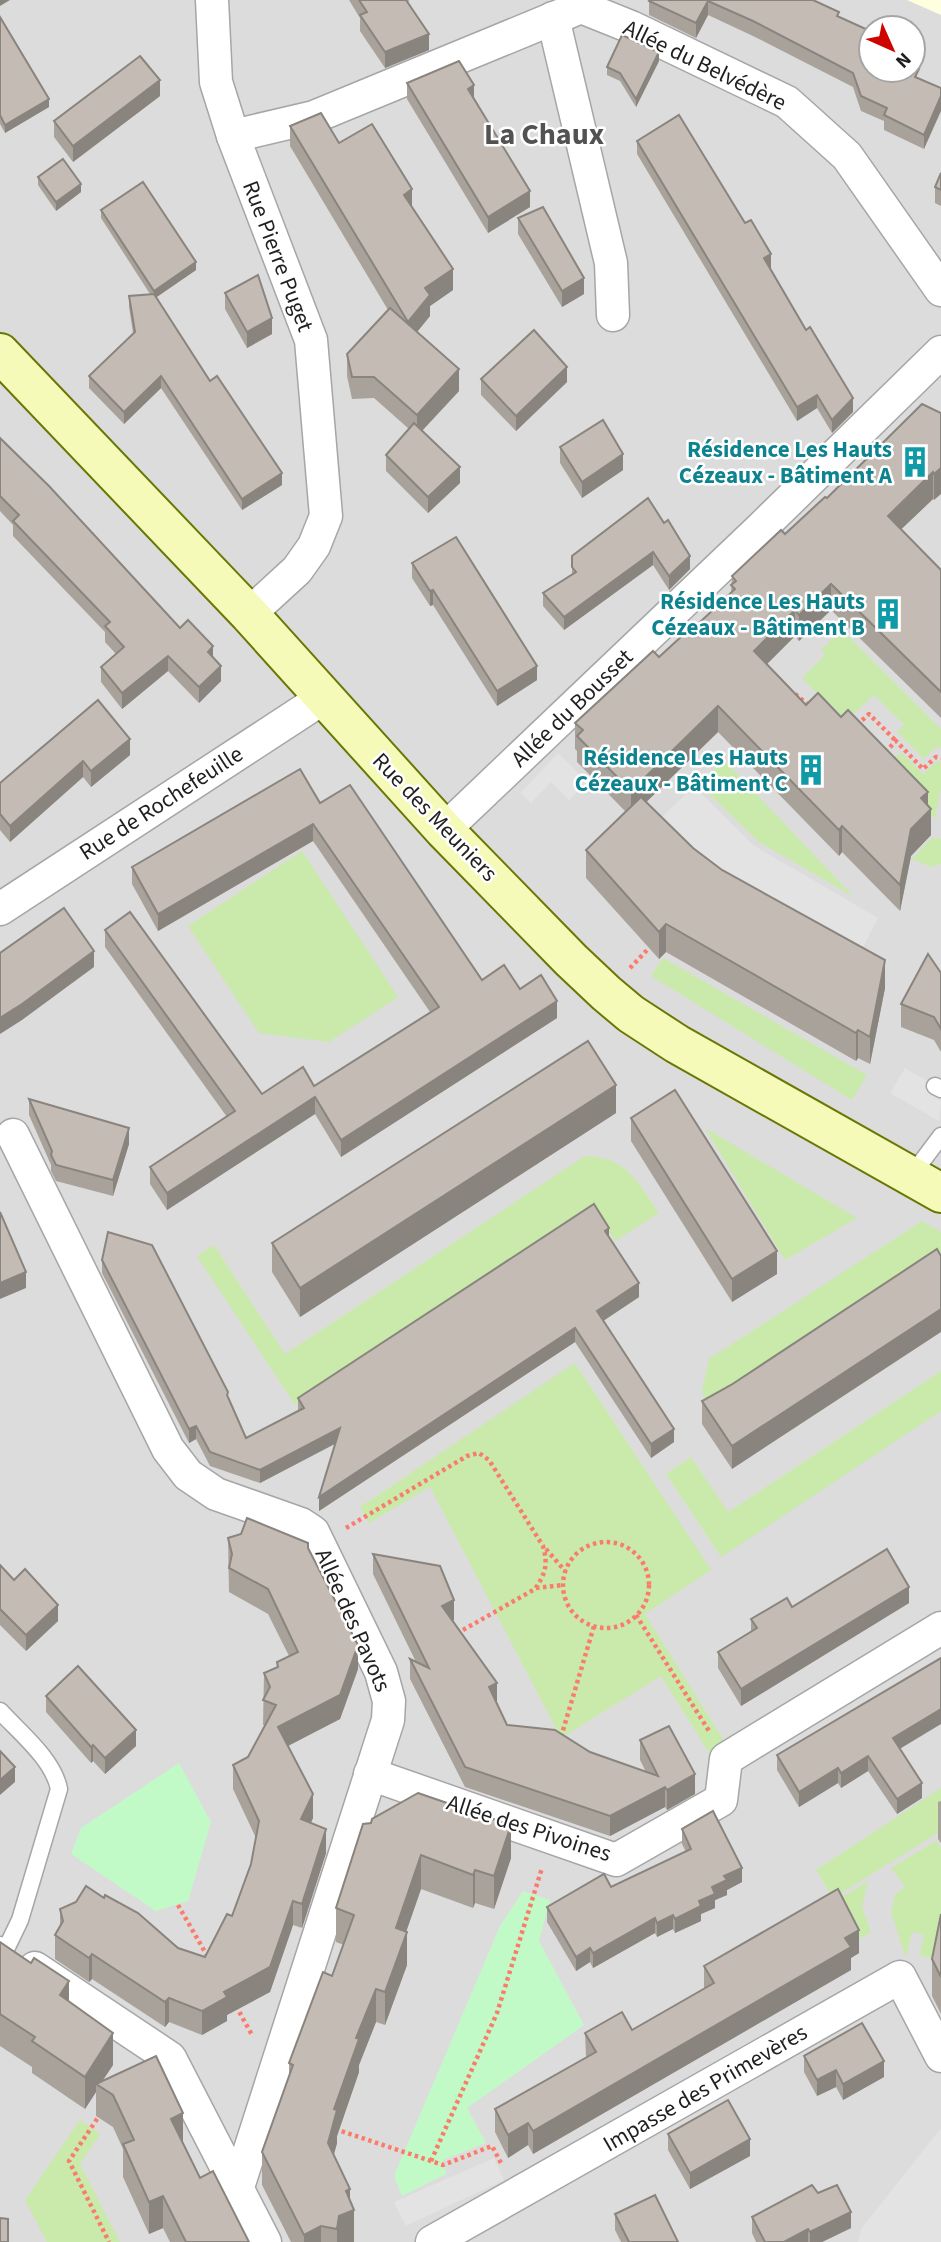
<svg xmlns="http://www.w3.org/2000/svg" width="941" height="2242" font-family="'Source Sans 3',sans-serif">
<rect width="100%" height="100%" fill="#f0ece5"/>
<path fill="#dddcdc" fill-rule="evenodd" d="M0 0H941V2242H0ZM871 28H913V70H871Z"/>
<polygon fill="#feffdf" points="907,0 941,0 941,15"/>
<g fill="#c9eaab">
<polygon points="842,630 941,729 941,748 936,747 924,759 897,732 904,725 874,695 845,722 802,678 825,655 821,650"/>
<polygon points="902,753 923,774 936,762 941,762 941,788 935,819 890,774 892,758"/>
<polygon points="724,760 854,897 759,842 699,784"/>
<polygon points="932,838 941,839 941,864 931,867 912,859"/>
<polygon points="302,851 398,997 329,1042 259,1033 188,926"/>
<polygon points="663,958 867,1075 852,1100 651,976"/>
<polygon points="705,1128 857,1218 785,1260"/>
<path d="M585 1156C627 1157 637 1181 659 1213L615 1241 594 1209 295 1405 197 1256 214 1245 285 1354Z"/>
<polygon points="922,1221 941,1232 941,1253 705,1401 702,1391 709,1359"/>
<polygon points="575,1363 711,1570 645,1614 729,1749 713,1759 661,1676 561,1738 430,1487 369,1523 360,1507"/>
<polygon points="941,1371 941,1411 721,1557 666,1474 691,1457 728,1512"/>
<polygon points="941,1788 941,1831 833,1898 816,1870"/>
<polygon points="936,1841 941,1848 941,1940 936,1959 920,1955 924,1935 912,1932 906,1958 891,1912 895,1895 905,1887 891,1868"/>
<polygon points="868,1881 862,1907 871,1932 856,1941 834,1902"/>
<polygon points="80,2120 100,2134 80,2164 120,2242 47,2242 25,2200"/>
</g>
<g fill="#c2fac7">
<polygon points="179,1763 211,1822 188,1901 156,1911 71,1854 81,1828"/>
<polygon points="523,1891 550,1900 539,1941 584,2025 467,2108 486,2143 443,2160 446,2174 402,2196 394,2176 500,1926"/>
</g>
<g fill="#e3e3e3">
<polygon points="558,753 587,782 569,800 551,782 531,803 520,793"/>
<polygon points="694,786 753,845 878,918 855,962 654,825"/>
<polygon points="905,1068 935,1086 930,1094 941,1101 939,1121 890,1093"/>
<polygon points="941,2128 941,2242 858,2242 861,2229"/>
<polygon points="494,2158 504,2180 406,2226 394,2202"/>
</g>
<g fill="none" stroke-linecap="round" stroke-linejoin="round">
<defs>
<g id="lane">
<polyline points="935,1086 941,1089"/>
<polyline points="911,1176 941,1136"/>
<path d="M0 1711C20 1733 53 1759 59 1789L20 1920 6 1949 0 1945"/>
</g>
<g id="street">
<polyline points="212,0 216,82 233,136 311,340 326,516 314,546 297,570 249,614"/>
<polyline points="553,18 611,263 613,315"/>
<polyline points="233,136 314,117 581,7 631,27 787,102 847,156 941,290"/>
<polyline points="444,830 760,529 941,352"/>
<polyline points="0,909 323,698"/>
<polyline points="13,1135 168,1449 188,1475 216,1494 301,1524 313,1532 381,1672 389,1701 388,1720 238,2187"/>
<polyline points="370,1774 616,1860 721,1800 726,1759 941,1628"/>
<polyline points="35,1968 170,2058 265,2242"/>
<polyline points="432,2242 900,1977 941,2056"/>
</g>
<polyline id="secondary" points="0,353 249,614 444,830 571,960 606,993 631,1014 677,1044 941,1193"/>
</defs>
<use href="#lane" stroke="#a6a6a6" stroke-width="19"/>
<use href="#street" stroke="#a6a6a6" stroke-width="35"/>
<use href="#secondary" stroke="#697704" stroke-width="42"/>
<g stroke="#fa7d6b" stroke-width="4.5" stroke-dasharray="3.5 3.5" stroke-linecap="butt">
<polyline points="795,694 811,707"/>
<polyline points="857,725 869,714 896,741"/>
<polyline points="885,752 896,741 923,769 936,757 941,758"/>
<polyline points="630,968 649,948"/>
<path d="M346 1528 467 1456 479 1453 489 1460 543 1546C548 1564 546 1573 535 1589L456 1634"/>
<circle cx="606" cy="1585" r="43"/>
<polyline points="546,1549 565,1571"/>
<polyline points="536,1588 563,1585"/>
<polyline points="636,1615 709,1731"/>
<polyline points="561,1737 594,1626"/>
<polyline points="178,1905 209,1959"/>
<polyline points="236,2006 252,2035"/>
<polyline points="101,2113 69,2161 109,2242"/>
<polyline points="335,2129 443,2165 492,2146 502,2165"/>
<polyline points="431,2161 497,2013 542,1868"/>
</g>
<use href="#lane" stroke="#fff" stroke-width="16"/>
<use href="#street" stroke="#fff" stroke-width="32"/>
<use href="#secondary" stroke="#f5fab9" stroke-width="38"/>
</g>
<g fill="#a9a29b">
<polygon points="349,0 409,0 408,3 429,50 385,68 360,31 360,18"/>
<polygon points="813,0 839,17 868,45 919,78 941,88 924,149 884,130 884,121 861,111 853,87 753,36 708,15 696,38 649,15 649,1"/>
<polygon points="0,17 49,107 5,133 0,124"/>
<polygon points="659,61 636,107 620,81 607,75 607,67"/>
<polygon points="407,83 530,207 488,233 407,99"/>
<polygon points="160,96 73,162 54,137 54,121"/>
<polygon points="290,126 339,143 412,208 453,290 430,306 430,316 417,332 459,391 422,431 460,483 428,513 386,471 386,455 409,429 374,398 352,399 347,376 347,354 388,310 290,146"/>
<polygon points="637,141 771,268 770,268 853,412 832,433 817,408 797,421 637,154"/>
<polygon points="941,173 941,206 935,203 935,187"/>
<polygon points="38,177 81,192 56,211 38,185"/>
<polygon points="101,210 196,270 156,297 210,381 282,485 242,510 161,388 124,424 89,388 89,376 133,333 129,307 129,296 150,294 101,218"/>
<polygon points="518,218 584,294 562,307 518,234"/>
<polygon points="225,293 272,334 247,348 225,309"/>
<polygon points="481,379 567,382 516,431 481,395"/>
<polygon points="941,413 934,500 933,499 901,529 941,570 941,718 831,610 799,641 795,636 767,664 806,705 928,806 931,835 911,856 900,911 842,852 839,856 718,732 646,802 693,848 885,988 870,1064 858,1058 856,1061 666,952 659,959 586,878 586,850 626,812 577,762 577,751 575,749 575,723 659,657 697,625 731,593 732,576 785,534 827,498"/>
<polygon points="0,438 180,628 213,658 221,681 199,703 168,671 122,709 101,682 101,667 116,654 105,642 105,632 13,536 13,525 0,511"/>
<polygon points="560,447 623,470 582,498 560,463"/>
<polygon points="648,498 690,569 669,590 653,565 564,630 543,606 543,593 572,574 572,556"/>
<polygon points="412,563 537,680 497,706 433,605 430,606 412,578"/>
<polygon points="98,700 130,755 91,787 83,777 10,842 0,830 0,783"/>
<polygon points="320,803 482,980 520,989 557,1018 341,1157 315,1114 167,1210 150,1184 150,1167 227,1117 105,947 105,930 262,1094 314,1086 430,1012 313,841 158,931 132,884 132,867"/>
<polygon points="941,973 941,1052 934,1040 901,1027 901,1004"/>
<polygon points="29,1099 129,1144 113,1196 56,1181 51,1171 51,1165 29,1115"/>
<polygon points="616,1113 300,1317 272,1272 272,1243"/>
<polygon points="631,1118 777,1274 732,1302 631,1141"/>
<polygon points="609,1238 639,1297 603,1321 674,1442 651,1458 575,1342 319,1511 335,1444 260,1483 210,1466 196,1439 189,1443 102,1273 102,1260 228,1398 246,1438 298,1412 298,1398"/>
<polygon points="941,1256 732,1469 702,1424 702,1401 731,1385"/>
<polygon points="228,1538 308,1548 358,1669 340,1719 288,1746 313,1818 311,1823 326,1853 302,1928 293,1925 270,1992 227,2015 227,2021 202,2035 169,2022 165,2027 92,1979 89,1982 55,1959 55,1935 60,1927 60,1909 205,1957 232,1916 251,1864 256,1838 233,1789 233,1765 248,1757 265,1725 263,1725 264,1673 277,1667 277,1662 289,1656 268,1614 229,1592"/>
<polygon points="373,1554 454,1620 453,1621 497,1703 496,1703 507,1725 590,1752 646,1772 640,1760 640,1740 695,1794 667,1810 665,1807 610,1836 465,1787 410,1679 410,1659 416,1662 373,1574"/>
<polygon points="0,1565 14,1580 58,1621 26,1651 0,1625"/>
<polygon points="909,1603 741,1706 718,1668 718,1652 751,1632 751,1619 792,1607"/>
<polygon points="46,1696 136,1746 105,1774 93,1761 91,1763 46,1712"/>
<polygon points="900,1749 922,1798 897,1814 868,1771 841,1788 838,1783 799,1807 777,1770 777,1755"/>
<polygon points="941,1801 941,1843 938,1839 938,1802"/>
<polygon points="371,1823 511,1858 494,1909 475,1903 473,1908 421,1889 406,1932 407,1965 385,2025 376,2022 359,2065 359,2072 337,2136 337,2143 334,2154 350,2200 354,2242 291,2242 262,2185 262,2152 289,2075 289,2063 332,1976 344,1945 336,1942 336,1908"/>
<polygon points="682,1829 742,1882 727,1890 727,1895 715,1900 715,1908 701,1914 701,1921 675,1933 673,1929 657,1937 655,1933 593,1968 590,1962 576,1971 547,1922 547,1907 611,1887 686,1852 682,1844"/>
<polygon points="941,1914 941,2014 932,1996 932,1959"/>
<polygon points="0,1942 69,2002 113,2065 103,2080 183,2143 200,2178 249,2242 170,2242 163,2228 149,2234 123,2177 123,2149 113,2127 96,2116 96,2092 85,2109 32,2073 32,2067 0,2046"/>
<polygon points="859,1953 851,1958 851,1970 533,2154 528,2145 508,2158 495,2132 495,2109 586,2057 585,2033 632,2030 704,1989 704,1966"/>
<polygon points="804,2056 884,2077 843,2100 836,2087 817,2096 804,2072"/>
<polygon points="668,2134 750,2156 690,2189 668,2150"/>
<polygon points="818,2193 851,2228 822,2242 756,2242 752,2233 752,2217"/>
<polygon points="615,2214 678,2242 621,2242 615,2230"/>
</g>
<g fill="#89847e">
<polygon points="0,0 10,0 0,6"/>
<polygon points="708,1 708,15 696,38 696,23"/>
<polygon points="868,30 868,45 862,42"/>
<polygon points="429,34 429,50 385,68 385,52"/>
<polygon points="659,52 659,61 636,107 636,99"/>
<polygon points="160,80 160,96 73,162 73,146"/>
<polygon points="474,85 474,101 468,89"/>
<polygon points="941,96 941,111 924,149 924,135"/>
<polygon points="49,99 49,107 5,133 5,125"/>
<polygon points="81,184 81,192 56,211 56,202"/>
<polygon points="412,189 412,210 404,195"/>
<polygon points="530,191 530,207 488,233 488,217"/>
<polygon points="771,254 771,268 764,272 764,258"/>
<polygon points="196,262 196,270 154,299 154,291"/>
<polygon points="453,269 453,290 430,306 430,316 408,343 408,322 425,288"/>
<polygon points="584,278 584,294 562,307 562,291"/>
<polygon points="272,318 272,334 247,348 247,332"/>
<polygon points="567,367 567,382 516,431 516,416"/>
<polygon points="459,369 459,391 417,436 417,415"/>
<polygon points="161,376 161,388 124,424 124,412"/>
<polygon points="817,395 817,408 797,421 797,407"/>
<polygon points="853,398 853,412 832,433 832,420"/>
<polygon points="623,454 623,470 582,498 582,482"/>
<polygon points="460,467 460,483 428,513 428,497"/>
<polygon points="941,468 941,494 934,500 934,474"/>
<polygon points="933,472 933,499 888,542 888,516"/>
<polygon points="282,473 282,485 242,510 242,499"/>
<polygon points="653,552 653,565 564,630 564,617"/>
<polygon points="690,556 690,569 669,590 669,576"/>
<polygon points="831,584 831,610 799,641 799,615"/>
<polygon points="433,590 433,605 430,606 430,591"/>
<polygon points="795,610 795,636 754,677 754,651"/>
<polygon points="213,646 213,662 208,652"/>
<polygon points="168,656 168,671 122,709 122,693"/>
<polygon points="221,666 221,681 199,703 199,687"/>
<polygon points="537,666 537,680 497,706 497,691"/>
<polygon points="718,706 718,732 631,817 631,791"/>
<polygon points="130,739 130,755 91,787 91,771"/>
<polygon points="83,761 83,777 10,842 10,826"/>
<polygon points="928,792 928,813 931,809 931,835 911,856 900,911 900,885 911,829 921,798"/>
<polygon points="313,824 313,841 158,931 158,914"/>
<polygon points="842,826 842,852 839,856 839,830"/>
<polygon points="666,924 666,952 659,959 659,932"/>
<polygon points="94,951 94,967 22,1020 0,1034 0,1018"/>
<polygon points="885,960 885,988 870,1064 870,1037"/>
<polygon points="557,1001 557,1018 341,1157 341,1140"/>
<polygon points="858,1030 858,1058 856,1061 856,1033"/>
<polygon points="616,1085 616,1113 300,1317 300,1288"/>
<polygon points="315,1097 315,1114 167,1210 167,1193"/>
<polygon points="129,1128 129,1144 113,1196 113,1180"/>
<polygon points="609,1228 609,1241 605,1231"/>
<polygon points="777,1251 777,1274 732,1302 732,1279"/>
<polygon points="26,1272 26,1288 0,1299 0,1283"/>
<polygon points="639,1283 639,1297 597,1325 597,1311"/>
<polygon points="941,1309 941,1332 732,1469 732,1446"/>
<polygon points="575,1328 575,1342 319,1511 319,1497"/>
<polygon points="196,1426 196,1439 189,1443 189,1429"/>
<polygon points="340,1428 340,1441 260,1483 260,1470"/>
<polygon points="674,1429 674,1442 651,1458 651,1444"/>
<polygon points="909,1587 909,1603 741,1706 741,1689"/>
<polygon points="454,1600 454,1620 442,1626 442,1606"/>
<polygon points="58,1605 58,1621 26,1651 26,1635"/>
<polygon points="358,1645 358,1669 340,1719 278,1751 278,1727"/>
<polygon points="497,1683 497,1703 489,1707 489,1687"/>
<polygon points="941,1709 941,1724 893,1753 893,1738"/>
<polygon points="136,1730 136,1746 105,1774 105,1758"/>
<polygon points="93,1745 93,1761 91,1763 91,1747"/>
<polygon points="868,1756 868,1771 841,1788 841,1773"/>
<polygon points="15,1767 15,1782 0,1795 0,1780"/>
<polygon points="838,1768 838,1783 799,1807 799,1792"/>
<polygon points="695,1774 695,1794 667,1810 667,1790"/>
<polygon points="922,1783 922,1798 897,1814 897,1799"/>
<polygon points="665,1787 665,1807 610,1836 610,1816"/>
<polygon points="313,1794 313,1818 301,1843 301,1819"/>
<polygon points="511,1825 511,1858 494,1909 494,1876"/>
<polygon points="326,1829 326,1853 302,1928 302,1904"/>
<polygon points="421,1855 421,1889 396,1961 396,1928"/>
<polygon points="742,1868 742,1882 727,1890 727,1895 715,1900 715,1908 701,1914 701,1921 675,1933 675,1919 699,1901 724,1876"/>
<polygon points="475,1870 475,1903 473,1908 473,1875"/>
<polygon points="293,1901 293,1925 270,1992 227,2015 227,2021 202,2035 202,2011"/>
<polygon points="673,1915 673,1929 657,1937 657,1923"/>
<polygon points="655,1918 655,1933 593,1968 593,1953"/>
<polygon points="859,1930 859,1953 851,1958 851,1970 533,2154 533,2131"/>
<polygon points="407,1932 407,1965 385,2025 385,1992"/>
<polygon points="590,1948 590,1962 576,1971 576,1957"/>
<polygon points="92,1954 92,1979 89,1982 89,1958"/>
<polygon points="69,1981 69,2013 60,1995"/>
<polygon points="376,1989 376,2022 359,2065 359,2072 337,2136 337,2143 328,2176 328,2143 334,2109 356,2038"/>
<polygon points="169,1998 169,2022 165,2027 165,2002"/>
<polygon points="113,2033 113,2065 99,2086 96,2084 96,2092 85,2109 85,2077"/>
<polygon points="884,2061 884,2077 843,2100 843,2084"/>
<polygon points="836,2070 836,2087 817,2096 817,2080"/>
<polygon points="183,2113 183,2146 171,2119"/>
<polygon points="528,2123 528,2145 508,2158 508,2135"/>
<polygon points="750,2139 750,2156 690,2189 690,2173"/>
<polygon points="350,2189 350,2211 354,2210 354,2242 337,2242 337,2229 339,2216 346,2191"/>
<polygon points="163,2196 163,2228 149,2234 149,2202"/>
<polygon points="851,2212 851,2228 822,2242 810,2242 810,2232"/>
<polygon points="321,2226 321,2242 304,2242 304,2235"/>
<polygon points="808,2229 808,2242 784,2242"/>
</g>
<g fill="#c4bcb4" stroke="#89847e" stroke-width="2">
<polygon points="359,0 406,0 429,34 385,52 360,15 367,12"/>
<polygon points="650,0 813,0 839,12 837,16 868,30 862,42 871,46 871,70 913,70 913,66 919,69 915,77 941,88 941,96 924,135 884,115 887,108 861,96 853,73 753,21 708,1 696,23 649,1"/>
<polygon points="0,17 49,99 5,125 0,115"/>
<polygon points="622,35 659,52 636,99 620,73 607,67"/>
<polygon points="140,56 160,80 73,146 54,121"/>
<polygon points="459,61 474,85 468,89 530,191 488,217 407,83"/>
<polygon points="321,113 339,143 372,124 412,189 404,195 453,269 425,288 430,295 408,322 290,126"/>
<polygon points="679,115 745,223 751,220 771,254 764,258 806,330 810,327 853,398 832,420 817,395 797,407 637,141"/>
<polygon points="63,159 81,184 56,202 38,177"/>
<polygon points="941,173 941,190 935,187"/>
<polygon points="143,182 196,262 154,291 101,210"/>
<polygon points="543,207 584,278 562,291 518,218"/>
<polygon points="258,275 272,318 247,332 225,293"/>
<polygon points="154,294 210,381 217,376 282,473 242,499 161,376 124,412 89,376 135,332 129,296"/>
<polygon points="390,308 459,369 417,415 374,377 352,377 347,354"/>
<polygon points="534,330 567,367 516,416 481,379"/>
<polygon points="922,404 941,413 941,468 934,474 933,472 888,516 941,570 941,692 831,584 799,615 795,610 754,651 806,705 818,693 841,717 848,710 928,792 921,798 931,809 911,829 900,885 842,826 839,830 718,706 631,791 577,736 583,730 575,723 653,651 659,657 695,624 697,625 735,589 731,585 736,581 732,576 781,530 785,534 825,497 827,498"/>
<polygon points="603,420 623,454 582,482 560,447"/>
<polygon points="414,423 460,467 428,497 386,455"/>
<polygon points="0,438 49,486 180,628 188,620 213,646 208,652 221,666 199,687 168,656 122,693 101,667 124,647 105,626 110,622 13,521 19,515 0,496"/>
<polygon points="648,498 664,523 668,520 690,556 669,576 653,552 564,617 543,593 576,572 572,567 572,556"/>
<polygon points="456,537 537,666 497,691 433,590 430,591 412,563"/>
<polygon points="98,700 130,739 91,771 83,761 10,826 0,814 0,783"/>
<polygon points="300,769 320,803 350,785 482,980 504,965 520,989 541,975 557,1001 341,1140 315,1097 167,1193 150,1167 235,1111 105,930 130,912 262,1094 303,1067 314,1086 439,1007 313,824 158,914 132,867"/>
<polygon points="641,797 693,848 722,870 885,960 870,1037 858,1030 856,1033 666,924 659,932 586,850"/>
<polygon points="64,908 94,951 22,1004 0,1018 0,953"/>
<polygon points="928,954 941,973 941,1029 934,1017 901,1004"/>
<polygon points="588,1041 616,1085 300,1288 272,1243"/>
<polygon points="675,1090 777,1251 732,1279 631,1118"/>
<polygon points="29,1099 129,1128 113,1180 56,1165 51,1155 52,1151"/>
<polygon points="594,1204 609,1228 605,1231 639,1283 597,1311 674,1429 651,1444 575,1328 319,1497 340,1428 260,1470 210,1452 196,1426 189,1429 102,1260 108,1232 152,1245 228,1392 227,1395 246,1438 304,1408 298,1398"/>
<polygon points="0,1212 26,1272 0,1283"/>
<polygon points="937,1249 941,1256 941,1309 732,1446 702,1401 731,1385"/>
<polygon points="247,1518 308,1543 308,1548 358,1645 340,1695 278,1727 313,1794 301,1819 326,1829 302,1904 293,1901 270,1967 224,1992 227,1997 202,2011 169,1998 165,2002 92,1954 89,1958 55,1935 63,1921 60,1909 76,1902 86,1886 104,1898 105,1895 138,1913 178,1948 205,1957 227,1914 232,1916 251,1864 259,1821 233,1765 248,1757 276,1705 263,1700 270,1687 264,1673 278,1667 277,1662 298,1652 268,1589 229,1568 232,1554 228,1538 241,1534"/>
<polygon points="887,1549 909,1587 741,1689 718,1652 757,1628 751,1619 787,1598 792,1607"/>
<polygon points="373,1554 440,1566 454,1600 442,1606 497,1683 489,1687 507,1725 555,1730 590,1752 658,1776 640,1740 669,1726 695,1774 667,1790 665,1787 610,1816 465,1767 410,1659 429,1668"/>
<polygon points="0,1565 14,1580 25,1569 58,1605 26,1635 0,1609"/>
<polygon points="941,1658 941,1709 893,1738 922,1783 897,1799 868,1756 841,1773 838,1768 799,1792 777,1755"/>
<polygon points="78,1666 136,1730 105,1758 93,1745 91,1747 46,1696"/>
<polygon points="0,1751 15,1767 0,1780"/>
<polygon points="418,1793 511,1825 494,1876 475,1870 473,1875 421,1855 396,1928 407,1932 385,1992 376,1989 356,2038 359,2039 334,2109 337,2110 328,2143 350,2189 346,2191 354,2210 339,2216 337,2229 321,2226 304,2235 262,2152 293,2065 289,2063 323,1972 332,1976 354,1915 336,1908 363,1824 371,1823 372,1819"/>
<polygon points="713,1811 742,1868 724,1876 727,1880 712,1887 715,1894 699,1901 701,1906 675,1919 673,1915 657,1923 655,1918 593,1953 590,1948 576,1957 547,1907 604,1874 611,1887 691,1849 682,1829"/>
<polygon points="838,1889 859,1930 845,1938 851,1947 533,2131 528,2123 508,2135 495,2109 596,2052 585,2033 622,2012 632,2030 714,1983 704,1966"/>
<polygon points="941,1914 941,1977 932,1959"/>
<polygon points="0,1942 31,1963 34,1958 69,1981 60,1995 113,2033 85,2077 32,2041 35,2037 0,2014"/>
<polygon points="862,2023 884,2061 843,2084 836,2070 817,2080 804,2056"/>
<polygon points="156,2056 183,2113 171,2119 200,2178 213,2171 249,2242 186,2242 163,2196 149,2202 123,2144 134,2140 113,2095 96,2084"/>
<polygon points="728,2100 750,2139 690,2173 668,2134"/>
<polygon points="812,2185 818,2193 837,2185 851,2212 810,2232 808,2229 784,2242 765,2242 752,2217"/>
<polygon points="655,2195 678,2242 629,2242 615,2214"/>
<polygon points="0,2218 8,2219 8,2242 0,2242"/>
</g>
<defs>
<symbol id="building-bare" viewBox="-9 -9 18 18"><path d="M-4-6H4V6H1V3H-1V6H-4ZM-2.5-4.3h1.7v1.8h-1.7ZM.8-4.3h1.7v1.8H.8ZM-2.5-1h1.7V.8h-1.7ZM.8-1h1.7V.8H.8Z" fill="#0f9aa8" stroke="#fff" stroke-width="2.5" paint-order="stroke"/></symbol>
</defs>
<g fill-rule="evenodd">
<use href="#building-bare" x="893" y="440" width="44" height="44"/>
<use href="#building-bare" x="866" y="592" width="44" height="44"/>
<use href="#building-bare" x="789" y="748" width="44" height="44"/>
</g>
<g text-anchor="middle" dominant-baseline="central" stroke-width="5" stroke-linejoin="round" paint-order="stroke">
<g font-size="23" fill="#1f1f1f" stroke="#fff">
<text transform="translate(705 65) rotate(26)">Allée du Belvédère</text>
<text transform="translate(278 256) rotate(69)">Rue Pierre Puget</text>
<text transform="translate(572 708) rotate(-44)">Allée du Bousset</text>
<text transform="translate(161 803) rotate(-33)">Rue de Rochefeuille</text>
<text transform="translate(435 817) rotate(46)">Rue des Meuniers</text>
<text transform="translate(353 1620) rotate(66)">Allée des Pavots</text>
<text transform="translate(529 1828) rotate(18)">Allée des Pivoines</text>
<text transform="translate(705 2088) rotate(-30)">Impasse des Primevères</text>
</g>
<g font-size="23" font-weight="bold" fill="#0d838f" stroke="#fff" text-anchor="end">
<text x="892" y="449">Résidence Les Hauts<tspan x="892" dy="26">Cézeaux - Bâtiment A</tspan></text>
<text x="865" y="601">Résidence Les Hauts<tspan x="865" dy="26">Cézeaux - Bâtiment B</tspan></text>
<text x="788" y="757">Résidence Les Hauts<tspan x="788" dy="26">Cézeaux - Bâtiment C</tspan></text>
</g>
<g font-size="30" font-weight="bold" fill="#525252" stroke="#fff">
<text x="544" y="134">La Chaux</text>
</g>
</g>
<g transform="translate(892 49) rotate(135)"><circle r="33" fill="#ffffff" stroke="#a5a5a5" stroke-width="2"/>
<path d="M0-5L12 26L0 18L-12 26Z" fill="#ce0400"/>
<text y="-10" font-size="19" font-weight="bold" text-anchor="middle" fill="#1f1f1f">N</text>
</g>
</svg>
